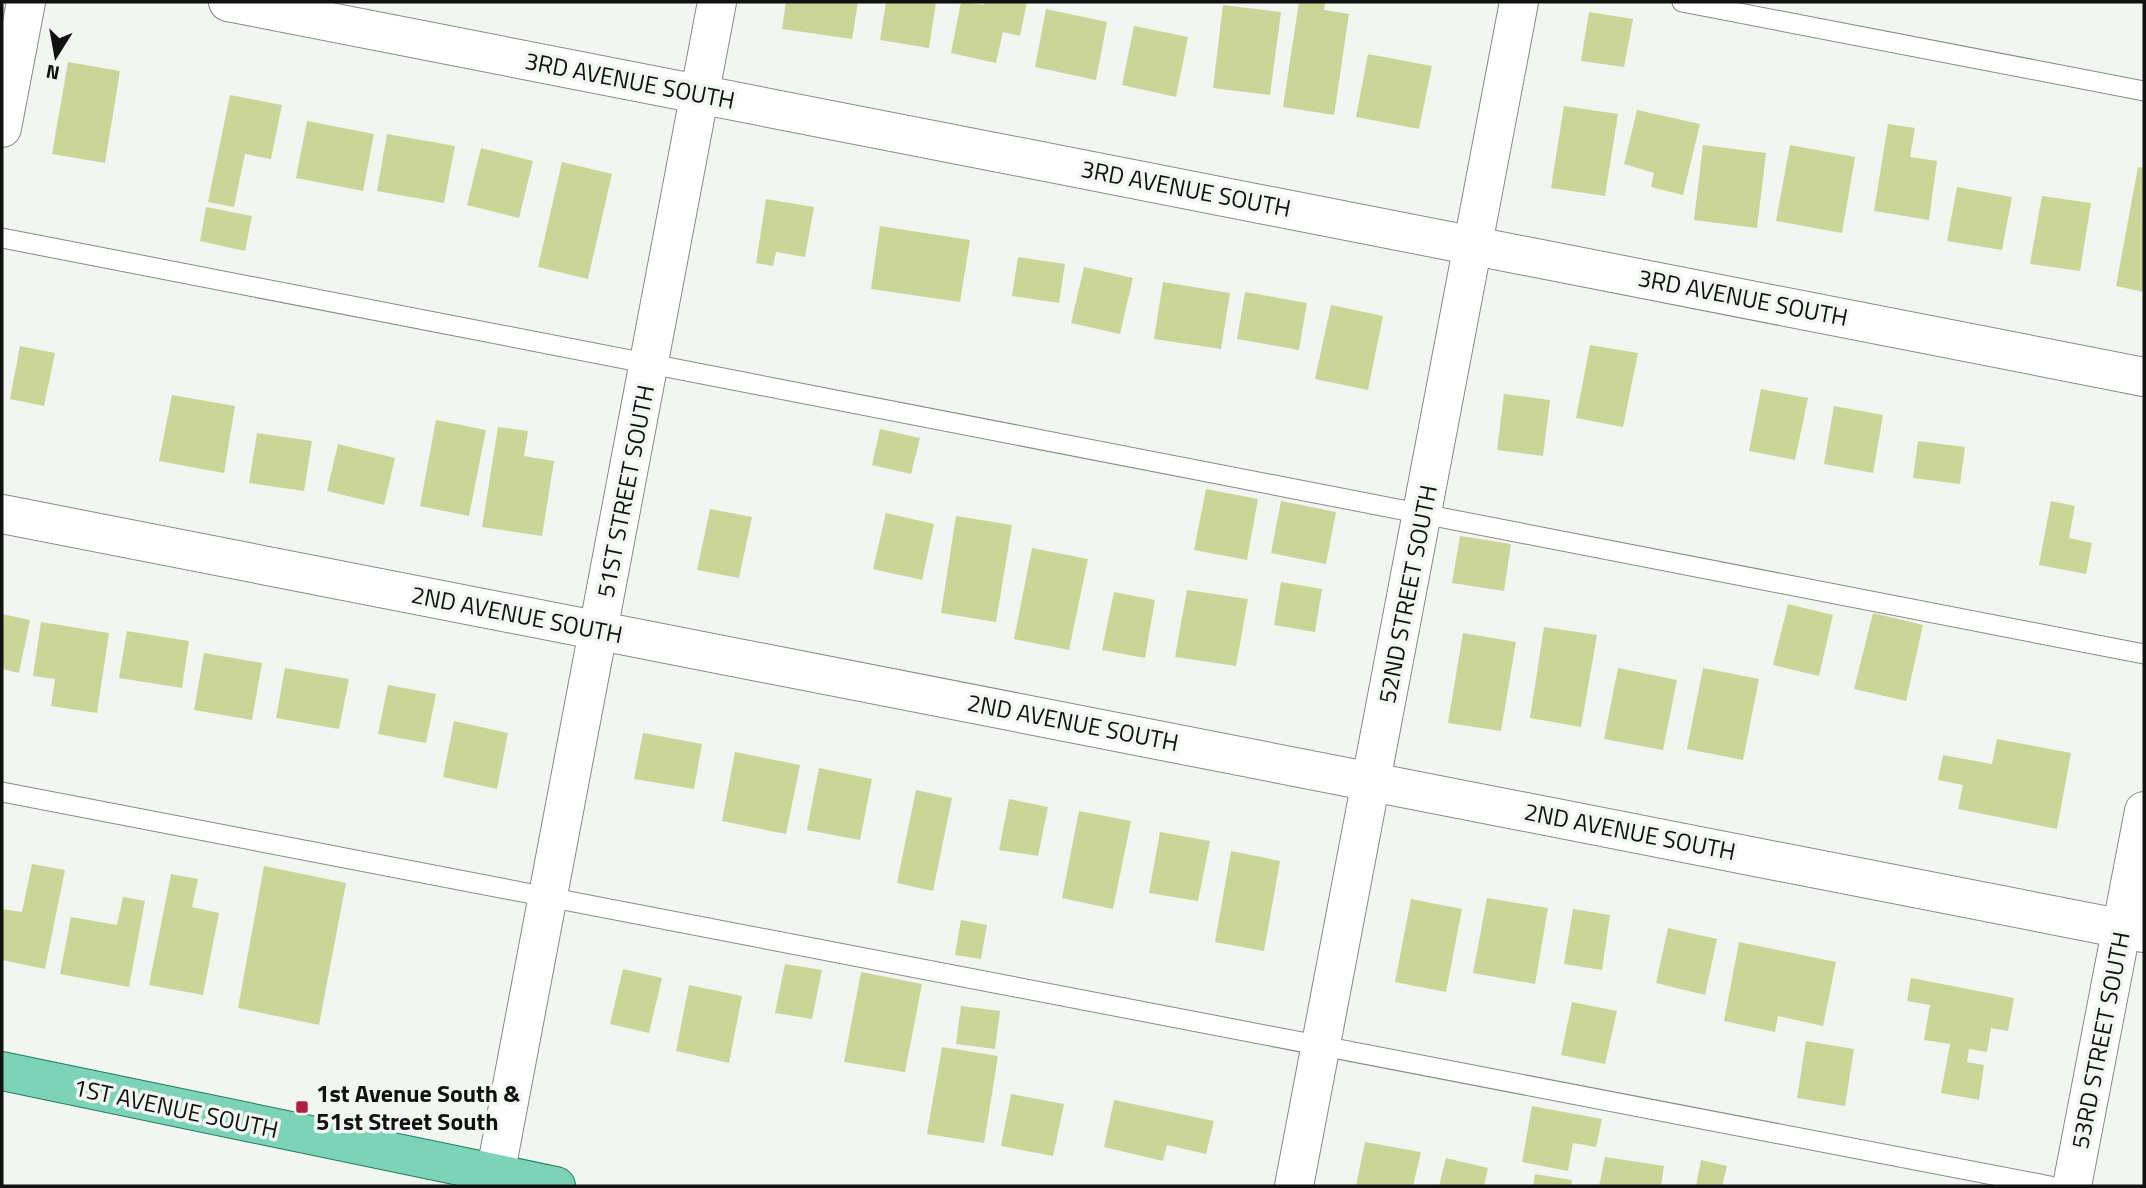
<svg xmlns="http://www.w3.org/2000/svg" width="2146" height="1188" font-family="'Titillium Web',sans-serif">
<rect width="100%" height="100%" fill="#f2f6f1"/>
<g fill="#ccd598">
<polygon points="786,2 858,2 852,39 782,29"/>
<polygon points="886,2 936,2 929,48 880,40"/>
<polygon points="961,2 984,5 985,2 1027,2 1020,36 1003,32 996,63 951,53"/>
<polygon points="1299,2 1325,2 1324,10 1349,14 1334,115 1283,107"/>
<polygon points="1223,5 1281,12 1270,95 1213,88"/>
<polygon points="1046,9 1107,22 1096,80 1035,67"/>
<polygon points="1589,12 1633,19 1624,67 1581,61"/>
<polygon points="1134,26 1188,37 1176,97 1122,85"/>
<polygon points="1368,54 1432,66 1419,129 1356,117"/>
<polygon points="68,62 120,71 105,163 52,154"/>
<polygon points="230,95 282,105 271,159 245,154 234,207 208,202"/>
<polygon points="1564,106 1618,114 1605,196 1551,188"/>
<polygon points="1637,110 1700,124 1683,195 1651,187 1654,173 1624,164"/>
<polygon points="307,121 374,134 363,191 296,178"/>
<polygon points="1888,124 1915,128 1910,157 1937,161 1929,220 1874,211"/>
<polygon points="387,134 455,146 444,203 377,191"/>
<polygon points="1703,145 1766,153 1757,228 1694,220"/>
<polygon points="1790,145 1855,157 1842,233 1776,221"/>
<polygon points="481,148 533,161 519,218 467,205"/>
<polygon points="562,162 612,174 588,279 538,267"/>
<polygon points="2138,167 2144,168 2144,292 2116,286"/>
<polygon points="1957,187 2012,197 2002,250 1947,241"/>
<polygon points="2042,196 2091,203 2080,271 2030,264"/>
<polygon points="766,199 814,207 805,257 776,252 773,266 756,263"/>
<polygon points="206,207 252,216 245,251 200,241"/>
<polygon points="880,226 970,240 960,302 871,289"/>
<polygon points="1018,257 1065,264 1059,303 1012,296"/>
<polygon points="1084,267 1133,278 1120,334 1071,323"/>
<polygon points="1163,282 1230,293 1221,349 1154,339"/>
<polygon points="1245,292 1307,303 1299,350 1237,339"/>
<polygon points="1331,305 1383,316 1368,390 1315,379"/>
<polygon points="1590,345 1638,353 1623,427 1576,418"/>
<polygon points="20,346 55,353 44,406 10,399"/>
<polygon points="1761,389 1808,398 1795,460 1749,451"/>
<polygon points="1504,394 1550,400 1543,456 1497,450"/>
<polygon points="172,395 235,406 224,473 159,461"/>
<polygon points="1834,406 1883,415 1873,473 1824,464"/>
<polygon points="436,420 486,430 469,516 420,506"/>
<polygon points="498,427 528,431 524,456 554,461 542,536 482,527"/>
<polygon points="880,429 920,438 911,474 872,465"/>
<polygon points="257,433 312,441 304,491 249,483"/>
<polygon points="1918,441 1965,447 1960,484 1913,478"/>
<polygon points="338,444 395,458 384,505 327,491"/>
<polygon points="1206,489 1258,499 1247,560 1194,550"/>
<polygon points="1281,501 1336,512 1326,564 1271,553"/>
<polygon points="2051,501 2075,506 2069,538 2092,543 2086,574 2039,565"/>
<polygon points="710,509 752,517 739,578 697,570"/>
<polygon points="886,513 934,524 922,580 873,569"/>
<polygon points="956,516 1012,525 996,622 941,613"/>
<polygon points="1460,536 1511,544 1504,591 1452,583"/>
<polygon points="1032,548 1088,559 1069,650 1014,639"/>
<polygon points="1281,582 1322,589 1315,632 1274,625"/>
<polygon points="1187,590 1248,599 1236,666 1175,657"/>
<polygon points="1114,592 1155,600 1145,658 1102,650"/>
<polygon points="1788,604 1833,615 1819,676 1773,665"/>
<polygon points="1873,613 1923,625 1906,701 1854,689"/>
<polygon points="2,614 30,620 19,673 2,669"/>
<polygon points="41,622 109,633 97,713 51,706 55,679 33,676"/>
<polygon points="1544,627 1597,635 1581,727 1530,718"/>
<polygon points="127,631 189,641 182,688 119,678"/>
<polygon points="1463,633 1516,642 1501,731 1448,723"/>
<polygon points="204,653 262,663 252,720 194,710"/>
<polygon points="285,668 349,679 339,729 276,718"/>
<polygon points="1618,668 1677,680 1663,750 1604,739"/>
<polygon points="1703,668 1759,679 1743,760 1687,749"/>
<polygon points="388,685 436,694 426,743 378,734"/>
<polygon points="454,721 508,733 497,789 443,777"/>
<polygon points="643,733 702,744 694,789 634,779"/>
<polygon points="1997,739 2071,753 2057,829 1958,809 1963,785 1938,780 1943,755 1992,764"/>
<polygon points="735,752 800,765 786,834 722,821"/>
<polygon points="819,768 872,779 860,840 807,830"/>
<polygon points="916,790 952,798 933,891 897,883"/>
<polygon points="1009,799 1048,807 1038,856 999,850"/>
<polygon points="1079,811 1131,821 1113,909 1062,898"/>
<polygon points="1160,832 1210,841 1198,901 1149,893"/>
<polygon points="1231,851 1280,861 1264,951 1215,942"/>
<polygon points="32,864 65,870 45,969 2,960 2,909 22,912"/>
<polygon points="264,866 346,883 319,1025 238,1008"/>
<polygon points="171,874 198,879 192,907 219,913 203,995 149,985"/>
<polygon points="123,897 145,901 129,987 60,974 71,917 117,925"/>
<polygon points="1487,898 1548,908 1535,984 1473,973"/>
<polygon points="1411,899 1462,909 1446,992 1395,982"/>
<polygon points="1573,909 1610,915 1602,970 1564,964"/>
<polygon points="961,920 987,925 981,959 955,955"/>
<polygon points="1668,928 1717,939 1705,995 1656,983"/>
<polygon points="1739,942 1836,962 1823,1026 1778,1016 1775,1032 1724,1021"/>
<polygon points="785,964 822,970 812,1019 775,1013"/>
<polygon points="623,969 662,978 649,1033 610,1024"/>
<polygon points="861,972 922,984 905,1072 844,1062"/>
<polygon points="1911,978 2014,998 2008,1031 1991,1028 1987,1052 1969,1049 1967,1062 1984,1065 1979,1100 1941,1093 1950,1044 1924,1040 1930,1005 1907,1001"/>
<polygon points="689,985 742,996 729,1063 676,1051"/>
<polygon points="1572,1002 1617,1011 1605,1064 1561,1055"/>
<polygon points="961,1006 1000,1011 995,1049 956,1044"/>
<polygon points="1806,1041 1854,1049 1845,1106 1797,1098"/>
<polygon points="942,1047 998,1056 984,1143 927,1134"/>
<polygon points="1011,1094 1064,1104 1053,1156 1001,1146"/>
<polygon points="1114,1100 1214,1121 1206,1154 1167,1145 1163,1161 1104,1147"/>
<polygon points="1532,1106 1602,1119 1596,1147 1573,1143 1568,1171 1522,1162"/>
<polygon points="1365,1142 1421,1152 1413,1186 1356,1186"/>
<polygon points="1605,1157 1664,1166 1661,1186 1599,1186"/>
<polygon points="1446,1158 1488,1168 1484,1186 1439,1186"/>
<polygon points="1701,1160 1727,1166 1722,1186 1696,1186"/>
<polygon points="1535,1174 1572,1180 1571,1186 1533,1186"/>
</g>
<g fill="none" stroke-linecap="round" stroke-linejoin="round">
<defs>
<g id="lane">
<polyline points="1682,2 2144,91"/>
<polyline points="2,238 2144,654"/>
<polyline points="2,792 2050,1186"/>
</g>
<g id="street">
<polyline points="228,2 2144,377"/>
<polyline points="2,128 26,2"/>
<polyline points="2,514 2144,933"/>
<polyline points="493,1186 717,2"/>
<polyline points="1294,1186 1519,2"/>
<polyline points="2072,1186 2144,811"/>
</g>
<polyline id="primary" points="2,1071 556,1186"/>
</defs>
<use href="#lane" stroke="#878a86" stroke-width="21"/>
<use href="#street" stroke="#878a86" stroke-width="40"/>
<use href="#primary" stroke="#1d7c5d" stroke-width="40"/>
<use href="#lane" stroke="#fff" stroke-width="19"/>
<use href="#street" stroke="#fff" stroke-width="38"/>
<use href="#primary" stroke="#7cd3b7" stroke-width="38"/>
</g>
<rect fill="#b01d41" stroke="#f2f6f1" stroke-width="2.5" x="295" y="1100" width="14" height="14" rx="3.5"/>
<g text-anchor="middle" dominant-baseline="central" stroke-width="7" stroke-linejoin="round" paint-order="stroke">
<g font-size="24" fill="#101110" stroke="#f2f6f1">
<text transform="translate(630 80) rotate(11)">3RD AVENUE SOUTH</text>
<text transform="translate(1186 188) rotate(11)">3RD AVENUE SOUTH</text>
<text transform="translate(1743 297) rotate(11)">3RD AVENUE SOUTH</text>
<text transform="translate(625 491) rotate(-79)">51ST STREET SOUTH</text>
<text transform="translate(1407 594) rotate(-79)">52ND STREET SOUTH</text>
<text transform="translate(517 614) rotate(11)">2ND AVENUE SOUTH</text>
<text transform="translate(1073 722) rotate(11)">2ND AVENUE SOUTH</text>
<text transform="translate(1630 831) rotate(11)">2ND AVENUE SOUTH</text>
<text transform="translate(2100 1040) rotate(-79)">53RD STREET SOUTH</text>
<text transform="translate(176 1108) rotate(12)">1ST AVENUE SOUTH</text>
</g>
<g font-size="24" font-weight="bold" fill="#101110" stroke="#f2f6f1" text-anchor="start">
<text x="316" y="1093">1st Avenue South &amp;<tspan x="316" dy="28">51st Street South</tspan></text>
</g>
</g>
<rect width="2146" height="1188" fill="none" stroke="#101110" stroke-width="7"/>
<g transform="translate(56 56) rotate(191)" stroke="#f2f6f1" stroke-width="5" paint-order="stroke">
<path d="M0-5L12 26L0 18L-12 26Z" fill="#101110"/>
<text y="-10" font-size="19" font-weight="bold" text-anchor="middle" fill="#101110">N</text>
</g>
</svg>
